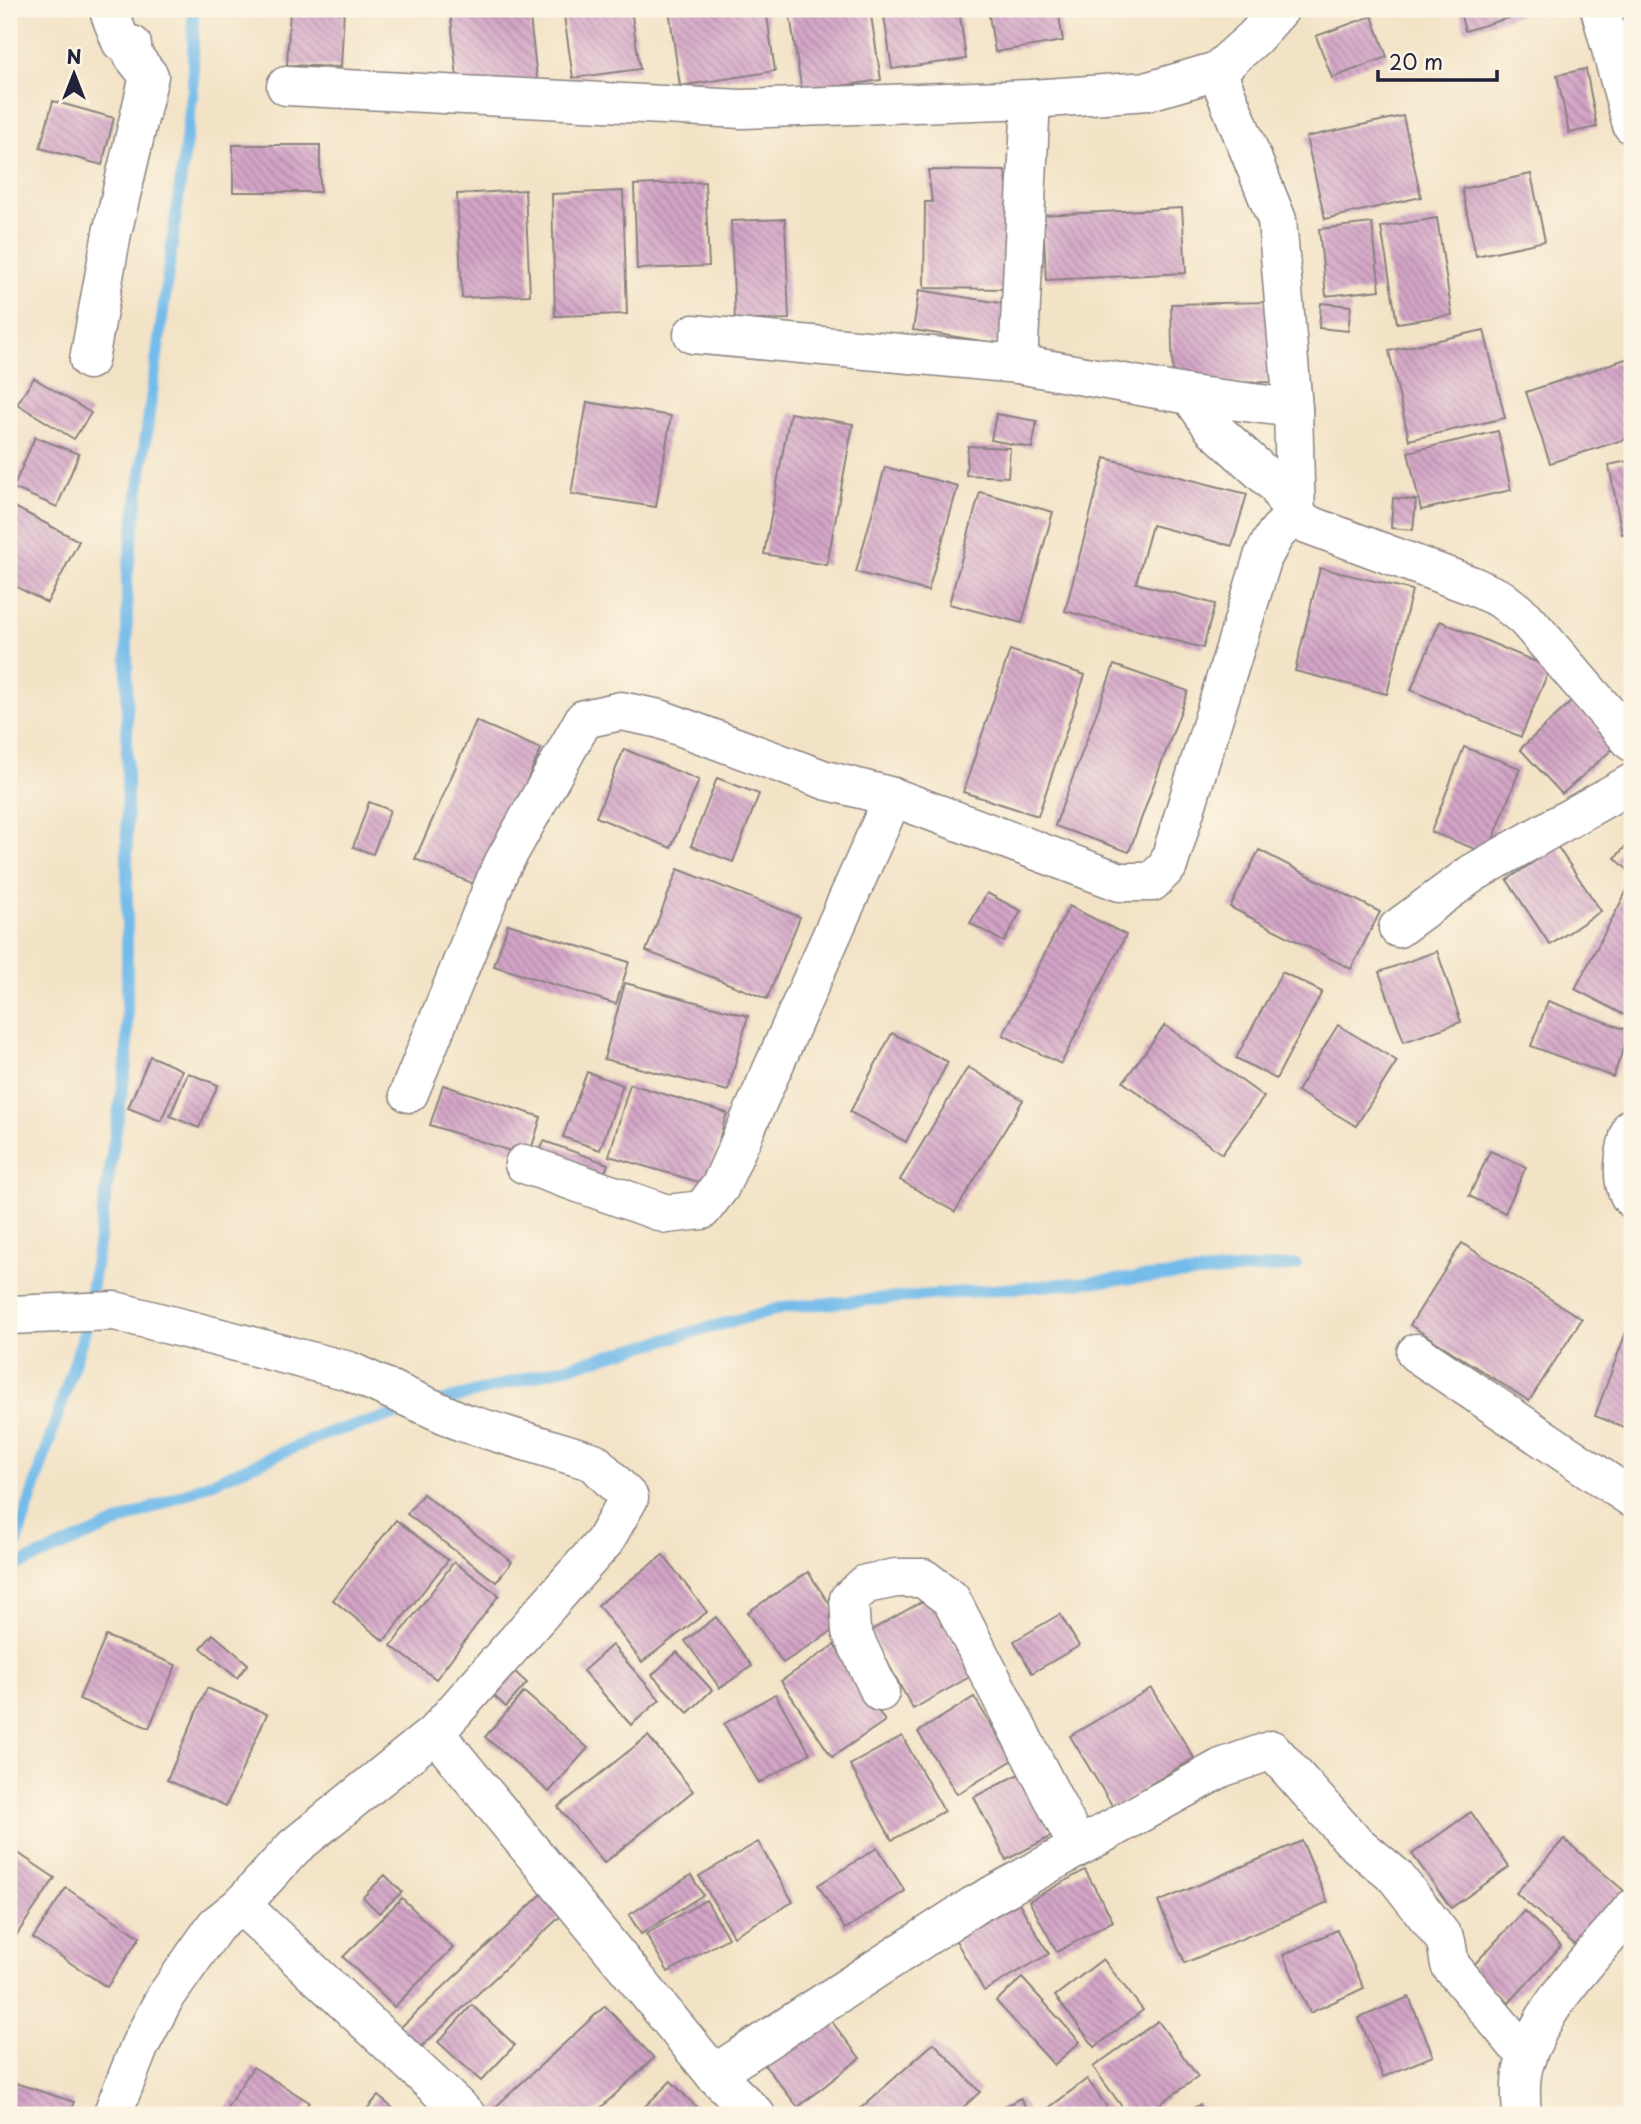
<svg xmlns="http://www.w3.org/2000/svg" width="1641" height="2124" font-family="'Playpen Sans',sans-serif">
<defs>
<pattern id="building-back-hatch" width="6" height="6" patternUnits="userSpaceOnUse" patternTransform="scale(1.75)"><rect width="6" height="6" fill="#d3a4c6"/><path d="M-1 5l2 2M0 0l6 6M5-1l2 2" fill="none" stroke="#ab85a2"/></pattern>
</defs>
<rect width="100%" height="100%" fill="#fcf5e5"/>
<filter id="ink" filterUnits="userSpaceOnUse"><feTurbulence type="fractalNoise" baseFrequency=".0143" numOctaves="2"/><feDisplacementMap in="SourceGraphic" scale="14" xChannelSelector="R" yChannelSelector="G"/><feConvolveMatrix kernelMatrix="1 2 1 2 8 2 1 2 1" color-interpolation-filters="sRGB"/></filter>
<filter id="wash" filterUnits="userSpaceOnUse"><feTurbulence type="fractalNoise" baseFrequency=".00686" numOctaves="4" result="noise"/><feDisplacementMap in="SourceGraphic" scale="28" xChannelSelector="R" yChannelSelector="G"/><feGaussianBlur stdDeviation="1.57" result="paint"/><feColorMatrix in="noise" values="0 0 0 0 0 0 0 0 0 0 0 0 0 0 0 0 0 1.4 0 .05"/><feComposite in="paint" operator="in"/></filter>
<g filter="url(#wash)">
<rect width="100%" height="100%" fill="#f3e3c6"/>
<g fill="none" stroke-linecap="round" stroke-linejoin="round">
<g stroke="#72bbea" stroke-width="12">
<polyline points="440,1402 784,1307 1296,1265"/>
<polyline points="9,1566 85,1330 127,1058 127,577 193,89 193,9"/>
<polyline points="9,1569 328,1433 412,1410"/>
</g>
</g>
<g id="blocks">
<g fill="url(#building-back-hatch)">
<polygon points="290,9 344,9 341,67 287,65"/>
<polygon points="450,9 529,9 537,79 458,88"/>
<polygon points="563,9 631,9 640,69 573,78"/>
<polygon points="669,9 766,9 775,71 680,86"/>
<polygon points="789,9 870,9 881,80 802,92"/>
<polygon points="883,9 959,9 966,59 892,69"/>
<polygon points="988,9 1058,9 1063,41 995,52"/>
<polygon points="1459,9 1538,9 1465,31"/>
<polygon points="1372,16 1387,57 1332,78 1316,36"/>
<polygon points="1586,69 1597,127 1569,133 1557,75"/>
<polygon points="53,101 114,118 102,165 40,148"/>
<polygon points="1403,116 1421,197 1325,219 1306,137"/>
<rect x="233" y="145" width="87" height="47"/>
<polygon points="928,170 1005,171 1010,202 1008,289 924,288 925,202 932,202"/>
<polygon points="1531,174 1545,241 1476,256 1462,189"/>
<polygon points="705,182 709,266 637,269 634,185"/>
<polygon points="525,190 530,295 462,298 457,194"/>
<polygon points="623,191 627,314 555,316 552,194"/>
<polygon points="1182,208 1186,273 1046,280 1043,215"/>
<polygon points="1437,218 1452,315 1397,323 1381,227"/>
<polygon points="785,219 789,319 735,321 731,221"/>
<polygon points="1372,223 1380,290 1326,296 1319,229"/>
<polygon points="919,290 1013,305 1007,345 913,330"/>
<polygon points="1271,302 1273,382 1173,384 1171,304"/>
<polygon points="1321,303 1351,306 1348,331 1319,328"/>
<polygon points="1484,330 1505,418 1409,440 1389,351"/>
<polygon points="1632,357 1632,437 1550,463 1526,392"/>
<polygon points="34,378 91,413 74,439 17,404"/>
<polygon points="587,402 671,416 656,507 571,494"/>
<polygon points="790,413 853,424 827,565 764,554"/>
<polygon points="996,414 1037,421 1032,448 991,440"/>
<polygon points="1498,431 1511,490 1421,510 1408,452"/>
<polygon points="35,437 79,454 57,507 13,488"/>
<polygon points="968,446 1010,448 1008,477 966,475"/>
<polygon points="1105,458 1247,494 1232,546 1152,525 1136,583 1215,604 1203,648 1065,611"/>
<polygon points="1632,460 1632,532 1622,534 1609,465"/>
<polygon points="885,467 958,486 928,591 856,572"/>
<polygon points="980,492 1053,512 1022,623 949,604"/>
<polygon points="1393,498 1416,500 1413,530 1391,528"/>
<polygon points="9,504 79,541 47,603 9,583"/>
<polygon points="1320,568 1412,590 1387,694 1295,671"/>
<polygon points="1440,621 1550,668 1521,737 1411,690"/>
<polygon points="1010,650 1085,675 1038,816 963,792"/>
<polygon points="1114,665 1188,691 1129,852 1055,826"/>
<polygon points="1572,701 1615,747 1562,794 1520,749"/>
<polygon points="476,721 541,749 481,887 415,859"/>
<polygon points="1464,747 1520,768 1488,854 1431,832"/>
<polygon points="624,749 699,780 671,848 596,817"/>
<polygon points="717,778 759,794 733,862 691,846"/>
<polygon points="369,802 390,810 373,854 353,847"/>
<polygon points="1632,839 1632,874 1615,858"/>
<polygon points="1557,846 1601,911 1550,945 1507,880"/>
<polygon points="1259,850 1380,912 1351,969 1230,907"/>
<polygon points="678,869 800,917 767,999 646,951"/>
<polygon points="1632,881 1632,1019 1575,989"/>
<polygon points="987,893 1021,911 1004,942 970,923"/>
<polygon points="1069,906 1126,935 1061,1064 1003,1035"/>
<polygon points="508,924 629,962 616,1004 494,966"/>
<polygon points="1437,951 1461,1022 1404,1042 1379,972"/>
<polygon points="1282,972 1322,992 1276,1079 1236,1058"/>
<polygon points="625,983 748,1016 728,1091 604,1059"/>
<polygon points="1548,1001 1630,1031 1613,1077 1531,1046"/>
<polygon points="1165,1025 1264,1097 1222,1154 1123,1082"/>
<polygon points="1338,1025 1397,1061 1356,1126 1297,1091"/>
<polygon points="892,1033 948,1062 906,1142 850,1112"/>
<polygon points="150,1056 182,1070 161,1121 128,1108"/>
<polygon points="968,1067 1023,1100 955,1212 900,1180"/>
<polygon points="587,1072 623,1085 600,1150 563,1137"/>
<polygon points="188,1073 218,1085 199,1128 170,1116"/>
<polygon points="630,1084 727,1113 706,1184 609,1156"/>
<polygon points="443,1085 541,1117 529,1157 430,1125"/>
<polygon points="544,1141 608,1164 599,1189 535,1166"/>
<polygon points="1490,1151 1526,1167 1505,1213 1469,1196"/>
<polygon points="1462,1243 1582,1319 1529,1401 1410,1325"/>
<polygon points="1632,1316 1632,1430 1595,1416"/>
<polygon points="423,1494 512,1562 496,1582 407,1514"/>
<polygon points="396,1520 448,1560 384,1641 333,1600"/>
<polygon points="663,1555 707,1612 642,1662 598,1605"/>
<polygon points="454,1562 499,1595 436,1679 391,1646"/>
<polygon points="808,1572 843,1624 783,1663 748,1612"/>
<polygon points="928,1598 973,1675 913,1709 870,1631"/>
<polygon points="1060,1614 1079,1646 1032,1673 1014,1641"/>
<polygon points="716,1617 752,1666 720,1688 685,1641"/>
<polygon points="213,1634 248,1664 237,1678 201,1648"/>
<polygon points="106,1636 176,1665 149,1728 79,1699"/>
<polygon points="612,1645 660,1700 631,1725 583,1671"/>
<polygon points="834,1645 885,1721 832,1757 781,1681"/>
<polygon points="677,1652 712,1690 688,1713 652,1675"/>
<polygon points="515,1672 527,1683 506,1707 494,1696"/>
<polygon points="207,1688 267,1714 226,1806 167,1780"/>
<polygon points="1151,1688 1194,1758 1113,1807 1070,1736"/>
<polygon points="524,1692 588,1748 549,1792 485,1737"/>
<polygon points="775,1694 810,1753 759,1783 724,1724"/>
<polygon points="974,1697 1013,1760 957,1794 918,1732"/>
<polygon points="648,1736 693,1791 604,1863 558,1807"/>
<polygon points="902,1736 944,1811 892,1840 850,1765"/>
<polygon points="1019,1774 1052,1836 1006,1860 974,1797"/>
<polygon points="1471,1812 1509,1867 1451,1908 1412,1854"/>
<polygon points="1564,1839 1630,1896 1582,1951 1516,1893"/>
<polygon points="1302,1841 1328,1902 1185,1963 1158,1902"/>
<polygon points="758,1842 793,1902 733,1936 699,1876"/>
<polygon points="9,1847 55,1878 9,1946"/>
<polygon points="877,1848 905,1891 845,1929 818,1885"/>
<polygon points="1085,1870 1113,1921 1057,1952 1029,1901"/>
<polygon points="385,1875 402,1892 379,1913 363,1897"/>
<polygon points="691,1875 703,1895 641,1934 629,1915"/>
<polygon points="66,1888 140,1937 107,1987 33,1938"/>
<polygon points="544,1892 564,1913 419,2049 400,2028"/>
<polygon points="402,1898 453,1948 394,2007 343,1957"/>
<polygon points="706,1900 728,1938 668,1972 646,1934"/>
<polygon points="1019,1903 1049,1954 984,1991 955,1939"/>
<polygon points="1524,1911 1561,1946 1509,2003 1471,1968"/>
<polygon points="1337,1930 1364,1988 1310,2013 1283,1955"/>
<polygon points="1103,1959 1143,2010 1095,2047 1055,1996"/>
<polygon points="1022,1978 1080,2042 1054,2065 996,2001"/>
<polygon points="1409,1997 1433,2056 1383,2077 1359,2018"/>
<polygon points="472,2005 515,2045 481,2081 438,2042"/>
<polygon points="605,2006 654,2058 593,2115 494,2115 491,2111"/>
<polygon points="821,2008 860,2058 798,2107 758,2057"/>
<polygon points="1158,2021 1198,2077 1144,2115 1128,2115 1093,2067"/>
<polygon points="934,2043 980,2092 955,2115 853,2115"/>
<polygon points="253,2067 309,2102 301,2115 222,2115"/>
<polygon points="1087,2079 1113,2115 1050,2115 1046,2110"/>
<polygon points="9,2081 74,2102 69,2115 9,2115"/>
<polygon points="671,2081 704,2115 636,2115"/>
<polygon points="378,2096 401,2115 362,2115"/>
<polygon points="1020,2098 1030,2115 989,2115"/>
<polygon points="1200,2105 1204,2115 1175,2115"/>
</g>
</g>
</g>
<g filter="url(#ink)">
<use href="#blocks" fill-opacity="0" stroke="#8a8280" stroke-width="2"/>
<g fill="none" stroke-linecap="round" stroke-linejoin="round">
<defs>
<g id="street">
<polyline points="1600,9 1632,125"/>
<polyline points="1217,71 1277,220 1293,408 1296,520"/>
<polyline points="286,86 742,109 1031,99 1149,91 1217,71 1254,38 1280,9"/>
<polyline points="693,334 1018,364 1190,395 1293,408"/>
<polyline points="89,360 112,233 149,76 133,56 132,45 121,42 110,14 111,9"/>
<polyline points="1018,364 1031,99"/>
<polyline points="1190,395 1213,428 1277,486 1296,520"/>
<polyline points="1398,928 1473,873 1632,783"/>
<path d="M409 1093 500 869 584 719 621 711 660 719 825 780 893 797 1120 882H1152L1168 866 1263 557C1272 541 1277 525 1296 520L1473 586 1501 599 1525 618 1632 742"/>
<path d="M1632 1127C1625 1147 1618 1182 1632 1199"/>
<polyline points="524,1164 667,1214 702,1210 720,1187 893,797"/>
<polyline points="9,1315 115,1311 349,1371 462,1422 594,1462 629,1498 604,1542 435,1733 294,1847 241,1905 216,1925 164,1999 140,2045 112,2115"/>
<polyline points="1416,1353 1632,1498"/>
<polyline points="880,1692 851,1631 849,1599 866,1584 896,1578 923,1578 951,1599 1078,1847"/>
<polyline points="435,1733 714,2074 756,2115"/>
<polyline points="241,1905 466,2115"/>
<polyline points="714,2074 973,1906 1221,1768 1272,1750 1353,1841 1396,1877 1446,1941 1450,1965 1516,2044 1534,2040"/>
<path d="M1522 2115C1521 2098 1519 2079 1525 2062 1543 2003 1594 1955 1632 1909"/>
</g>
</defs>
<use href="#street" stroke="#8a8280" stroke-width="41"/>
<use href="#street" stroke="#fff" stroke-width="38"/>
</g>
</g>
<rect width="1641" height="2124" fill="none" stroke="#fcf5e5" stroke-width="35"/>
<g transform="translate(74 74)" stroke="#fcf5e5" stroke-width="5" paint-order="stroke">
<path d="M0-5L12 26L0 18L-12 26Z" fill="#22223b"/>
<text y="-10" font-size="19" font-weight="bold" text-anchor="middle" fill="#22223b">N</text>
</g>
<path d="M1378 70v10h119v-10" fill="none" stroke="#22223b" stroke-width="3.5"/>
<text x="1389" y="70" font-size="21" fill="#22223b" stroke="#fcf5e5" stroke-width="5" paint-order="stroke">20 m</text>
</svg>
